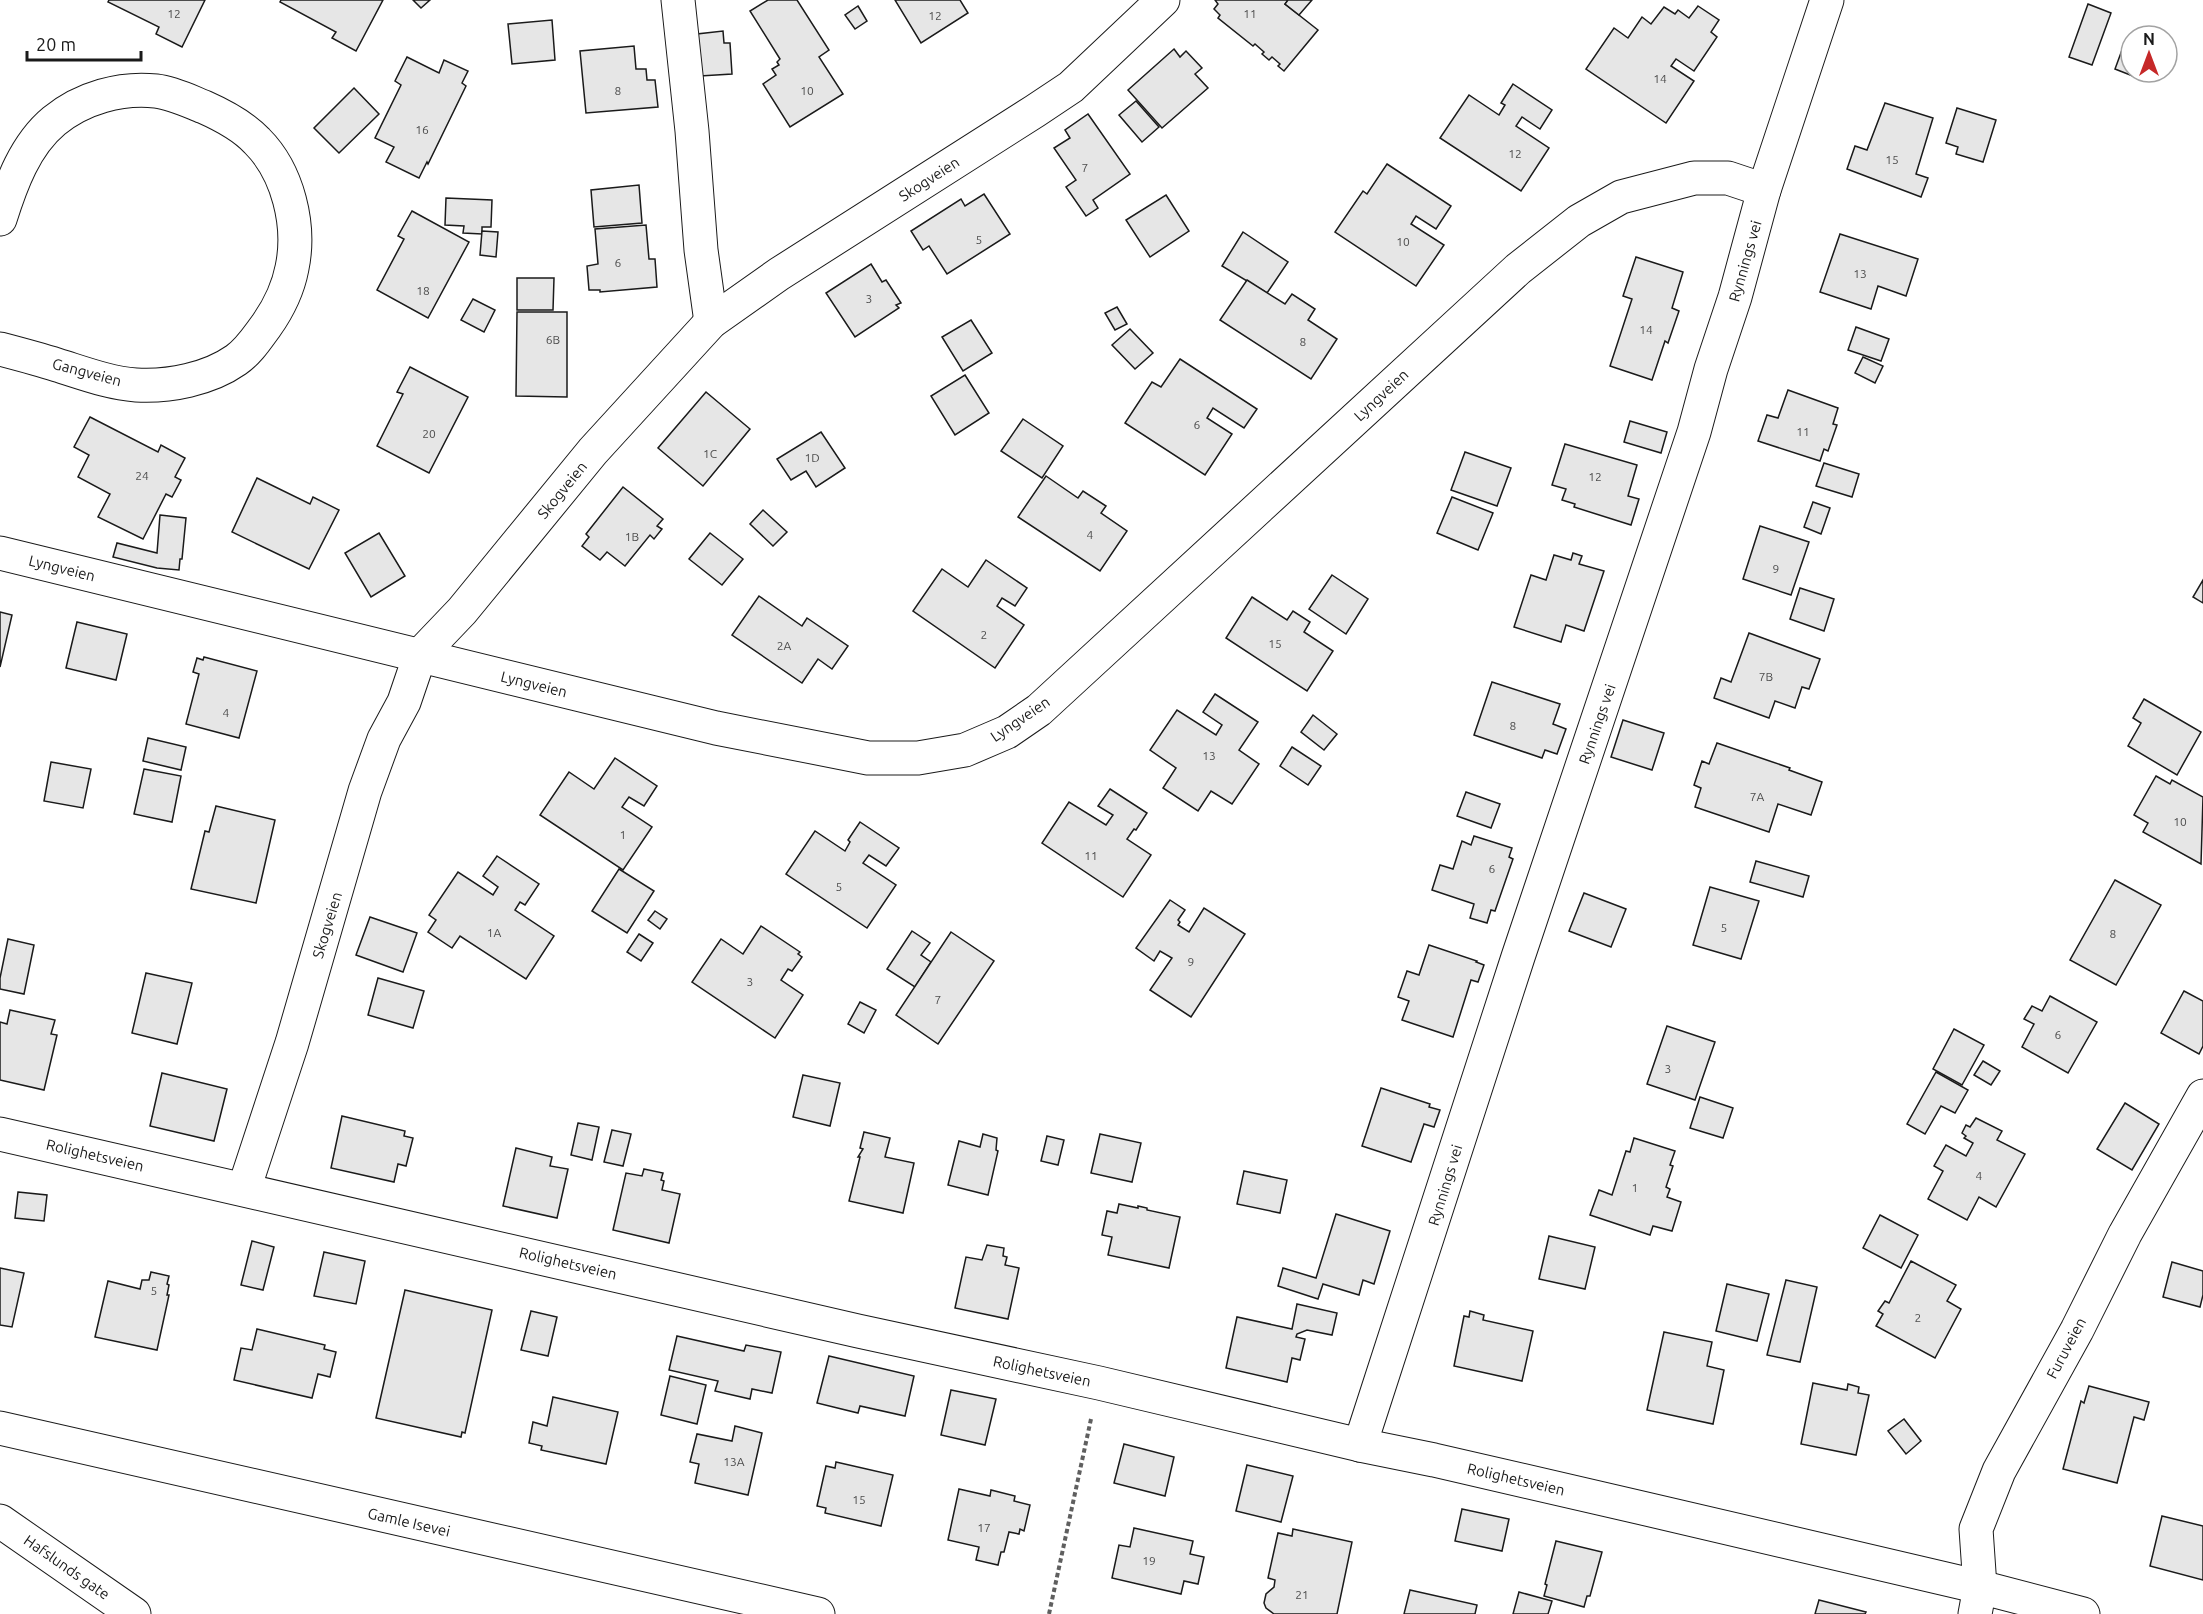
<svg xmlns="http://www.w3.org/2000/svg" width="2203" height="1614" font-family="Ubuntu,sans-serif">
<rect width="100%" height="100%" fill="#fff"/>
<g fill="#e6e6e6" stroke="#1a1a1a" stroke-width="1.5">
<polygon points="109,0 205,0 182,47 156,34 159,27 108,2"/>
<polygon points="281,0 383,0 356,51 332,38 336,32 280,2"/>
<polygon points="413,0 430,0 421,8"/>
<polygon points="768,0 797,0 829,50 819,57 843,94 790,127 763,84 776,75 772,69 779,65 777,62 780,59 750,11"/>
<polygon points="895,0 960,0 968,13 921,43"/>
<polygon points="1215,0 1288,0 1285,4 1318,30 1284,71 1278,66 1280,64 1272,57 1269,60 1262,54 1264,52 1255,44 1253,46 1218,18 1220,15 1214,9 1218,4"/>
<polygon points="1288,0 1312,0 1299,15 1285,4"/>
<polygon points="2088,4 2111,13 2092,65 2069,57"/>
<polygon points="858,6 867,21 855,29 845,15"/>
<polygon points="1698,6 1719,20 1711,32 1717,37 1694,71 1676,59 1671,66 1694,81 1666,123 1586,69 1614,28 1628,38 1642,17 1651,24 1664,7 1675,14 1678,10 1689,18"/>
<polygon points="552,20 555,60 512,64 508,24"/>
<polygon points="723,31 724,43 730,43 732,74 700,76 697,34"/>
<polygon points="634,46 636,69 646,69 647,80 655,80 658,107 586,113 580,51"/>
<polygon points="1174,49 1180,57 1186,51 1202,68 1195,74 1208,88 1162,128 1128,90"/>
<polygon points="2122,50 2131,53 2131,72 2146,72 2143,80 2115,69"/>
<polygon points="407,57 439,73 444,60 468,71 462,83 466,86 428,164 427,162 419,178 386,162 394,147 375,138 401,85 395,81"/>
<polygon points="1513,84 1552,110 1540,129 1522,117 1516,126 1549,148 1521,191 1440,138 1469,95 1499,115 1505,105 1501,103"/>
<polygon points="354,88 379,114 339,153 314,128"/>
<polygon points="1136,101 1159,127 1142,142 1119,115"/>
<polygon points="1885,103 1933,118 1916,174 1928,178 1921,197 1847,169 1855,146 1867,150"/>
<polygon points="1957,108 1996,120 1983,162 1956,154 1958,147 1946,143"/>
<polygon points="1088,114 1130,174 1093,200 1098,208 1086,216 1066,187 1076,180 1054,148 1070,138 1065,130"/>
<polygon points="1387,164 1451,206 1436,229 1416,216 1411,224 1444,245 1416,286 1335,232 1363,191 1367,194"/>
<polygon points="639,185 642,223 594,227 591,190"/>
<polygon points="984,194 1010,234 947,274 929,246 923,250 911,231 961,199 965,206"/>
<polygon points="1166,195 1189,231 1150,257 1126,220"/>
<polygon points="446,198 492,200 491,227 482,227 482,234 463,233 464,226 445,225"/>
<polygon points="412,211 469,242 428,318 377,290 404,239 398,236"/>
<polygon points="646,225 649,259 655,259 657,287 600,292 600,290 589,290 587,266 598,264 595,229"/>
<polygon points="482,231 498,232 496,257 480,255"/>
<polygon points="1243,232 1288,262 1267,293 1222,266"/>
<polygon points="1840,234 1918,259 1906,296 1878,286 1871,309 1820,292"/>
<polygon points="1636,257 1683,272 1672,308 1679,311 1668,343 1665,341 1652,380 1610,366 1632,299 1623,296"/>
<polygon points="871,264 882,282 886,280 901,303 896,305 899,308 855,337 826,293"/>
<polygon points="517,278 554,278 553,310 517,310"/>
<polygon points="1247,280 1285,304 1292,294 1315,309 1308,320 1337,339 1311,379 1220,320"/>
<polygon points="473,299 495,310 484,332 461,320"/>
<polygon points="1117,307 1127,324 1115,330 1105,313"/>
<polygon points="517,312 567,312 567,397 516,396"/>
<polygon points="971,320 992,353 963,371 942,337"/>
<polygon points="1856,327 1889,339 1881,361 1848,350"/>
<polygon points="1130,329 1153,353 1135,369 1112,345"/>
<polygon points="1863,357 1883,366 1875,383 1855,373"/>
<polygon points="1180,359 1257,409 1244,428 1213,408 1207,418 1232,434 1205,475 1125,423 1152,382 1161,387"/>
<polygon points="410,367 468,397 429,473 377,446 403,394 397,392"/>
<polygon points="965,375 989,413 955,435 931,396"/>
<polygon points="1788,390 1838,408 1833,424 1837,425 1828,451 1824,449 1820,461 1758,441 1767,415 1778,418"/>
<polygon points="706,392 750,429 703,486 658,448"/>
<polygon points="90,417 158,452 161,445 185,458 175,477 181,480 172,497 166,494 143,539 98,517 110,494 78,477 89,455 74,447"/>
<polygon points="1023,419 1063,446 1042,478 1001,451"/>
<polygon points="1630,421 1667,432 1661,453 1624,442"/>
<polygon points="821,432 845,468 816,487 806,471 791,480 777,459"/>
<polygon points="1565,444 1637,465 1628,496 1639,499 1631,525 1574,507 1575,504 1562,500 1566,489 1552,485"/>
<polygon points="1465,452 1511,468 1497,506 1451,490"/>
<polygon points="1824,463 1859,474 1852,497 1816,486"/>
<polygon points="1046,476 1078,498 1083,491 1106,506 1101,513 1127,531 1100,571 1018,517"/>
<polygon points="257,478 310,504 313,497 339,510 309,569 232,532"/>
<polygon points="623,487 663,519 657,526 662,529 654,539 650,535 625,566 607,552 600,560 582,546 589,537 586,534"/>
<polygon points="1452,497 1493,513 1478,550 1437,533"/>
<polygon points="1813,502 1830,508 1821,534 1804,527"/>
<polygon points="763,510 787,532 773,546 750,524"/>
<polygon points="160,515 186,518 182,559 180,559 179,570 157,568 113,557 117,543 157,553"/>
<polygon points="1760,526 1809,542 1791,595 1743,579"/>
<polygon points="379,533 405,576 371,597 345,553"/>
<polygon points="710,533 743,559 722,585 689,559"/>
<polygon points="1573,553 1582,556 1579,564 1604,571 1584,631 1566,625 1561,642 1514,627 1531,575 1546,580 1554,555 1571,560"/>
<polygon points="986,560 1027,588 1015,606 1002,598 997,606 1024,625 995,668 913,611 942,569 968,587"/>
<polygon points="1332,575 1368,599 1346,634 1309,609"/>
<polygon points="2203,580 2203,603 2193,597"/>
<polygon points="1800,588 1834,599 1824,631 1790,619"/>
<polygon points="759,596 802,626 807,618 848,646 832,669 818,659 802,683 732,635"/>
<polygon points="1252,597 1287,620 1293,611 1310,622 1304,632 1333,651 1307,691 1226,638"/>
<polygon points="0,612 12,615 0,667"/>
<polygon points="77,622 127,634 116,680 66,668"/>
<polygon points="1749,633 1820,659 1809,689 1802,687 1795,708 1775,701 1769,718 1714,698 1721,678 1731,682"/>
<polygon points="204,657 257,671 239,738 186,724 199,674 193,672 197,658 203,660"/>
<polygon points="1492,682 1560,704 1553,724 1566,729 1557,754 1545,750 1542,758 1474,735"/>
<polygon points="1215,694 1258,722 1239,750 1259,764 1232,804 1211,791 1198,811 1163,788 1176,768 1150,750 1177,710 1216,735 1222,725 1203,712"/>
<polygon points="2144,699 2201,732 2177,775 2128,746 2141,723 2133,718"/>
<polygon points="1313,715 1337,734 1324,750 1301,732"/>
<polygon points="1623,720 1664,733 1652,770 1611,757"/>
<polygon points="148,738 186,747 181,770 143,761"/>
<polygon points="1717,743 1790,768 1789,770 1822,782 1811,815 1778,804 1769,832 1695,807 1701,788 1694,785 1702,761 1709,764"/>
<polygon points="1292,747 1321,766 1308,785 1280,766"/>
<polygon points="615,758 657,786 644,806 629,797 622,807 652,827 623,870 540,815 569,772 594,789"/>
<polygon points="51,762 91,769 83,808 44,801"/>
<polygon points="144,769 181,776 172,822 134,814"/>
<polygon points="2156,776 2170,784 2172,780 2203,797 2201,864 2143,832 2148,823 2134,815"/>
<polygon points="1110,789 1147,813 1136,830 1134,829 1127,839 1151,855 1123,897 1042,843 1069,802 1106,825 1113,815 1098,806"/>
<polygon points="1466,792 1500,804 1491,828 1457,816"/>
<polygon points="216,806 275,820 256,903 191,889 205,831 209,832"/>
<polygon points="860,822 899,848 886,866 869,855 863,863 896,885 867,928 786,874 815,831 845,851 850,842 848,840"/>
<polygon points="1474,836 1512,848 1509,857 1513,859 1495,911 1491,910 1487,923 1470,918 1474,904 1432,890 1440,865 1453,869 1462,841 1471,845"/>
<polygon points="497,856 539,884 525,905 520,902 515,910 554,936 526,979 460,936 452,948 428,932 436,920 429,915 458,872 493,895 498,887 483,876"/>
<polygon points="1756,861 1809,876 1803,897 1750,882"/>
<polygon points="619,869 654,891 627,933 592,911"/>
<polygon points="2115,880 2161,905 2116,985 2070,960"/>
<polygon points="1710,887 1759,901 1741,959 1693,945"/>
<polygon points="1584,893 1626,909 1611,947 1569,931"/>
<polygon points="1170,900 1185,910 1178,920 1180,922 1178,925 1189,932 1204,908 1245,934 1191,1017 1150,990 1172,958 1160,951 1154,961 1136,948"/>
<polygon points="655,911 667,919 660,929 648,920"/>
<polygon points="370,917 417,933 403,972 356,955"/>
<polygon points="761,926 800,952 798,954 802,957 792,971 788,969 781,980 803,995 775,1038 692,982 721,939 743,954"/>
<polygon points="912,931 930,943 921,955 931,962 915,987 887,969"/>
<polygon points="951,932 994,961 938,1044 896,1015"/>
<polygon points="639,934 653,943 641,961 627,952"/>
<polygon points="8,939 34,945 24,994 0,989 0,978"/>
<polygon points="1429,945 1477,961 1476,962 1484,965 1478,982 1471,980 1453,1037 1402,1020 1409,1001 1398,997 1407,971 1419,975"/>
<polygon points="146,973 192,983 177,1044 132,1033"/>
<polygon points="378,978 424,991 413,1028 368,1015"/>
<polygon points="2184,991 2203,1001 2203,1046 2199,1054 2161,1033"/>
<polygon points="2050,996 2097,1022 2068,1073 2022,1047 2034,1024 2024,1019 2032,1006 2042,1011"/>
<polygon points="860,1002 876,1010 864,1033 848,1024"/>
<polygon points="10,1010 55,1020 51,1034 57,1035 44,1090 0,1080 0,1022 7,1024"/>
<polygon points="1667,1026 1715,1042 1695,1100 1647,1084"/>
<polygon points="1954,1029 1984,1045 1962,1085 1933,1069"/>
<polygon points="1983,1061 2000,1071 1991,1085 1974,1075"/>
<polygon points="1936,1072 1968,1090 1955,1113 1941,1106 1925,1134 1907,1124"/>
<polygon points="162,1073 227,1089 214,1141 150,1126"/>
<polygon points="803,1075 840,1083 830,1126 793,1117"/>
<polygon points="1381,1088 1430,1104 1429,1107 1440,1110 1434,1127 1424,1124 1411,1162 1362,1146"/>
<polygon points="1700,1097 1733,1108 1723,1138 1690,1128"/>
<polygon points="2125,1103 2159,1124 2132,1170 2097,1149"/>
<polygon points="342,1116 405,1131 404,1136 413,1138 406,1166 398,1164 394,1182 331,1168"/>
<polygon points="1976,1118 2002,1131 1997,1140 2025,1154 1996,1207 1979,1197 1967,1220 1928,1199 1943,1171 1934,1166 1946,1145 1966,1156 1973,1143 1964,1138 1966,1136 1962,1133 1966,1125 1970,1127"/>
<polygon points="578,1123 599,1127 592,1160 571,1155"/>
<polygon points="612,1130 631,1134 623,1166 604,1162"/>
<polygon points="864,1132 890,1138 885,1157 914,1163 903,1213 849,1201 860,1157 858,1157 863,1149 860,1148"/>
<polygon points="983,1134 997,1138 996,1150 998,1151 988,1195 948,1185 959,1141 980,1147"/>
<polygon points="1100,1134 1141,1143 1132,1182 1091,1173"/>
<polygon points="1047,1136 1064,1140 1058,1165 1041,1161"/>
<polygon points="1634,1138 1675,1151 1670,1165 1673,1166 1666,1187 1670,1189 1667,1197 1681,1202 1672,1231 1653,1226 1650,1235 1590,1215 1599,1190 1612,1195 1626,1151 1630,1152"/>
<polygon points="516,1148 552,1157 550,1166 568,1169 557,1218 503,1206"/>
<polygon points="644,1169 663,1173 661,1180 664,1181 662,1190 680,1194 669,1243 613,1230 626,1173 642,1176"/>
<polygon points="1244,1171 1287,1180 1280,1213 1237,1204"/>
<polygon points="18,1192 47,1195 44,1221 15,1218"/>
<polygon points="1119,1204 1138,1208 1138,1206 1147,1208 1147,1210 1180,1217 1169,1268 1108,1255 1112,1237 1102,1235 1107,1211 1117,1213"/>
<polygon points="1336,1214 1390,1231 1374,1284 1363,1280 1359,1295 1323,1284 1318,1299 1278,1286 1283,1268 1316,1278"/>
<polygon points="1880,1215 1918,1235 1901,1268 1863,1248"/>
<polygon points="1549,1236 1595,1247 1585,1289 1539,1279"/>
<polygon points="252,1241 274,1247 263,1290 241,1285"/>
<polygon points="987,1245 1004,1248 1003,1256 1007,1257 1005,1265 1019,1268 1008,1319 955,1308 966,1257 982,1260"/>
<polygon points="324,1252 365,1261 356,1304 314,1296"/>
<polygon points="1911,1261 1956,1285 1947,1301 1961,1309 1935,1358 1876,1326 1883,1314 1878,1311 1885,1301 1889,1303"/>
<polygon points="2172,1262 2203,1271 2203,1295 2200,1307 2163,1297"/>
<polygon points="0,1268 24,1273 12,1327 0,1325"/>
<polygon points="151,1272 169,1276 167,1284 169,1285 167,1295 169,1295 157,1350 95,1337 108,1281 140,1289 142,1280 149,1280"/>
<polygon points="1786,1280 1817,1287 1800,1362 1767,1355"/>
<polygon points="1727,1284 1769,1294 1757,1341 1716,1331"/>
<polygon points="405,1290 492,1310 465,1433 462,1432 461,1437 376,1418"/>
<polygon points="1297,1304 1337,1313 1332,1335 1307,1330 1297,1334 1296,1337 1305,1339 1300,1360 1292,1358 1287,1382 1226,1368 1237,1317 1292,1329"/>
<polygon points="531,1311 557,1317 548,1356 521,1350"/>
<polygon points="1470,1311 1484,1315 1483,1320 1533,1331 1522,1381 1454,1366 1464,1316 1469,1317"/>
<polygon points="257,1329 325,1345 324,1349 336,1352 330,1377 318,1374 312,1398 234,1380 241,1348 252,1350"/>
<polygon points="1664,1332 1712,1342 1707,1366 1724,1370 1713,1424 1647,1410"/>
<polygon points="677,1336 744,1351 746,1345 781,1352 772,1393 752,1389 750,1399 715,1391 718,1381 669,1370"/>
<polygon points="829,1356 914,1376 905,1416 860,1406 858,1413 817,1403"/>
<polygon points="670,1376 706,1385 697,1424 661,1415"/>
<polygon points="1813,1383 1847,1390 1848,1384 1859,1387 1858,1393 1869,1395 1856,1455 1801,1444"/>
<polygon points="2089,1386 2149,1402 2144,1420 2134,1417 2117,1483 2063,1469 2081,1401 2084,1403"/>
<polygon points="951,1390 996,1399 985,1445 941,1435"/>
<polygon points="553,1397 618,1412 606,1464 541,1450 542,1446 529,1443 533,1422 547,1426"/>
<polygon points="1904,1419 1921,1441 1906,1454 1888,1431"/>
<polygon points="735,1426 762,1433 748,1495 695,1483 699,1464 690,1462 697,1434 732,1441"/>
<polygon points="1124,1444 1174,1457 1165,1496 1114,1483"/>
<polygon points="836,1462 893,1475 881,1526 825,1513 826,1508 817,1506 826,1466 835,1468"/>
<polygon points="1247,1465 1293,1476 1281,1522 1236,1511"/>
<polygon points="959,1489 990,1496 991,1490 1015,1496 1014,1501 1030,1505 1024,1531 1020,1529 1019,1534 1009,1532 1004,1552 1001,1552 998,1565 976,1560 979,1547 948,1540"/>
<polygon points="1462,1509 1509,1519 1502,1551 1455,1541"/>
<polygon points="2162,1516 2203,1526 2203,1580 2150,1566"/>
<polygon points="1134,1528 1193,1541 1190,1554 1204,1557 1198,1584 1184,1581 1181,1594 1112,1578 1119,1545 1130,1547"/>
<polygon points="1293,1529 1352,1542 1337,1614 1274,1614 1266,1608 1264,1603 1266,1594 1274,1587 1275,1580 1268,1578 1278,1533 1292,1536"/>
<polygon points="1556,1541 1602,1552 1590,1596 1587,1596 1584,1607 1544,1596 1547,1585 1545,1584"/>
<polygon points="1410,1590 1477,1605 1475,1614 1404,1614"/>
<polygon points="1519,1592 1552,1601 1548,1614 1513,1614"/>
<polygon points="1819,1600 1866,1612 1865,1614 1815,1614"/>
</g>
<g fill="none" stroke-linecap="round" stroke-linejoin="round">
<defs>
<g id="minor">
<polyline points="678,0 692,131 701,250 711,322"/>
<path d="M0 219C11 184 25 145 54 121 82 98 121 87 156 91 173 93 189 101 204 107 222 115 243 126 257 141 288 172 301 225 292 268 288 289 278 309 266 326 257 338 249 351 236 360 209 379 169 387 136 385 109 383 83 373 57 365 38 359 19 354 0 349"/>
<polyline points="0,553 716,728 868,758 918,758 965,750 1007,732 1039,710 1518,269 1579,221 1621,197 1694,178 1728,178 1764,190"/>
<polyline points="0,1134 858,1331 1099,1383 1360,1445 1434,1460 1642,1508 1980,1587 2083,1614"/>
<polyline points="244,1189 292,1043 365,791 384,739 404,702 420,655 462,611 593,451 711,322 779,274 1035,111 1071,87 1163,0"/>
<polyline points="0,1428 818,1614"/>
<polyline points="1360,1445 1518,957 1694,432 1711,369 1735,297 1764,190 1827,0"/>
<polyline points="1975,1614 1980,1587 1976,1529 1999,1471 2077,1330 2125,1234 2203,1096"/>
</g>
<polyline id="highway" points="0,1521 134,1614"/>
</defs>
<use href="#minor" stroke="#1a1a1a" stroke-width="35"/>
<use href="#highway" stroke="#1a1a1a" stroke-width="35"/>
<polyline stroke="#5f5f5f" stroke-width="4" stroke-dasharray="4.5 3" stroke-linecap="butt" points="1049,1614 1091,1419"/>
<use href="#minor" stroke="#fff" stroke-width="33"/>
<use href="#highway" stroke="#fff" stroke-width="33"/>
</g>
<g text-anchor="middle" dominant-baseline="central" stroke-width="4.5" stroke-linejoin="round" paint-order="stroke">
<g font-size="12" fill="#4d4d4d">
<text x="174" y="13">12</text>
<text x="1250" y="13">11</text>
<text x="935" y="15">12</text>
<text x="1660" y="78">14</text>
<text x="618" y="90">8</text>
<text x="807" y="90">10</text>
<text x="422" y="129">16</text>
<text x="1515" y="153">12</text>
<text x="1892" y="159">15</text>
<text x="1085" y="167">7</text>
<text x="979" y="239">5</text>
<text x="1403" y="241">10</text>
<text x="618" y="262">6</text>
<text x="1860" y="273">13</text>
<text x="423" y="290">18</text>
<text x="869" y="298">3</text>
<text x="1646" y="329">14</text>
<text x="553" y="339">6B</text>
<text x="1303" y="341">8</text>
<text x="1197" y="424">6</text>
<text x="1803" y="431">11</text>
<text x="429" y="433">20</text>
<text x="710" y="453">1C</text>
<text x="812" y="457">1D</text>
<text x="142" y="475">24</text>
<text x="1595" y="476">12</text>
<text x="1090" y="534">4</text>
<text x="632" y="536">1B</text>
<text x="1776" y="568">9</text>
<text x="984" y="634">2</text>
<text x="1275" y="643">15</text>
<text x="784" y="645">2A</text>
<text x="1766" y="676">7B</text>
<text x="226" y="712">4</text>
<text x="1513" y="725">8</text>
<text x="1209" y="755">13</text>
<text x="1757" y="796">7A</text>
<text x="2180" y="821">10</text>
<text x="623" y="834">1</text>
<text x="1091" y="855">11</text>
<text x="1492" y="868">6</text>
<text x="839" y="886">5</text>
<text x="1724" y="927">5</text>
<text x="494" y="932">1A</text>
<text x="2113" y="933">8</text>
<text x="1191" y="961">9</text>
<text x="750" y="981">3</text>
<text x="938" y="999">7</text>
<text x="2058" y="1034">6</text>
<text x="1668" y="1068">3</text>
<text x="1979" y="1175">4</text>
<text x="1635" y="1187">1</text>
<text x="154" y="1290">5</text>
<text x="1918" y="1317">2</text>
<text x="734" y="1461">13A</text>
<text x="859" y="1499">15</text>
<text x="984" y="1527">17</text>
<text x="1149" y="1560">19</text>
<text x="1302" y="1594">21</text>
</g>
<g font-size="15" fill="#1a1a1a" stroke="#fff">
<text transform="translate(929 179) rotate(-33)">Skogveien</text>
<text transform="translate(1745 261) rotate(-74)">Rynnings vei</text>
<text transform="translate(87 372) rotate(15)">Gangveien</text>
<text transform="translate(1381 395) rotate(-43)">Lyngveien</text>
<text transform="translate(562 490) rotate(-51)">Skogveien</text>
<text transform="translate(62 568) rotate(14)">Lyngveien</text>
<text transform="translate(534 684) rotate(14)">Lyngveien</text>
<text transform="translate(1020 719) rotate(-34)">Lyngveien</text>
<text transform="translate(1597 724) rotate(-71)">Rynnings vei</text>
<text transform="translate(327 925) rotate(-73)">Skogveien</text>
<text transform="translate(95 1155) rotate(13)">Rolighetsveien</text>
<text transform="translate(1445 1185) rotate(-73)">Rynnings vei</text>
<text transform="translate(568 1263) rotate(13)">Rolighetsveien</text>
<text transform="translate(2066 1348) rotate(-62)">Furuveien</text>
<text transform="translate(1042 1371) rotate(12)">Rolighetsveien</text>
<text transform="translate(1516 1479) rotate(13)">Rolighetsveien</text>
<text transform="translate(409 1522) rotate(13)">Gamle Isevei</text>
<text transform="translate(67 1567) rotate(35)">Hafslunds gate</text>
</g>
</g>
<g transform="translate(2149 54)"><circle r="28" fill="#ffffff" stroke="#a3a3a3" stroke-width="1.5"/>
<path d="M0-4.5L10 22L0 15L-10 22Z" fill="#c62828"/>
<text y="-9" font-size="16" font-weight="bold" text-anchor="middle" fill="#1a1a1a">N</text>
</g>
<path d="M27 51v9h114v-9" fill="none" stroke="#1a1a1a" stroke-width="3"/>
<text x="36" y="51" font-size="18" fill="#1a1a1a" stroke="#ffffff" stroke-width="4.5" paint-order="stroke">20 m</text>
</svg>
